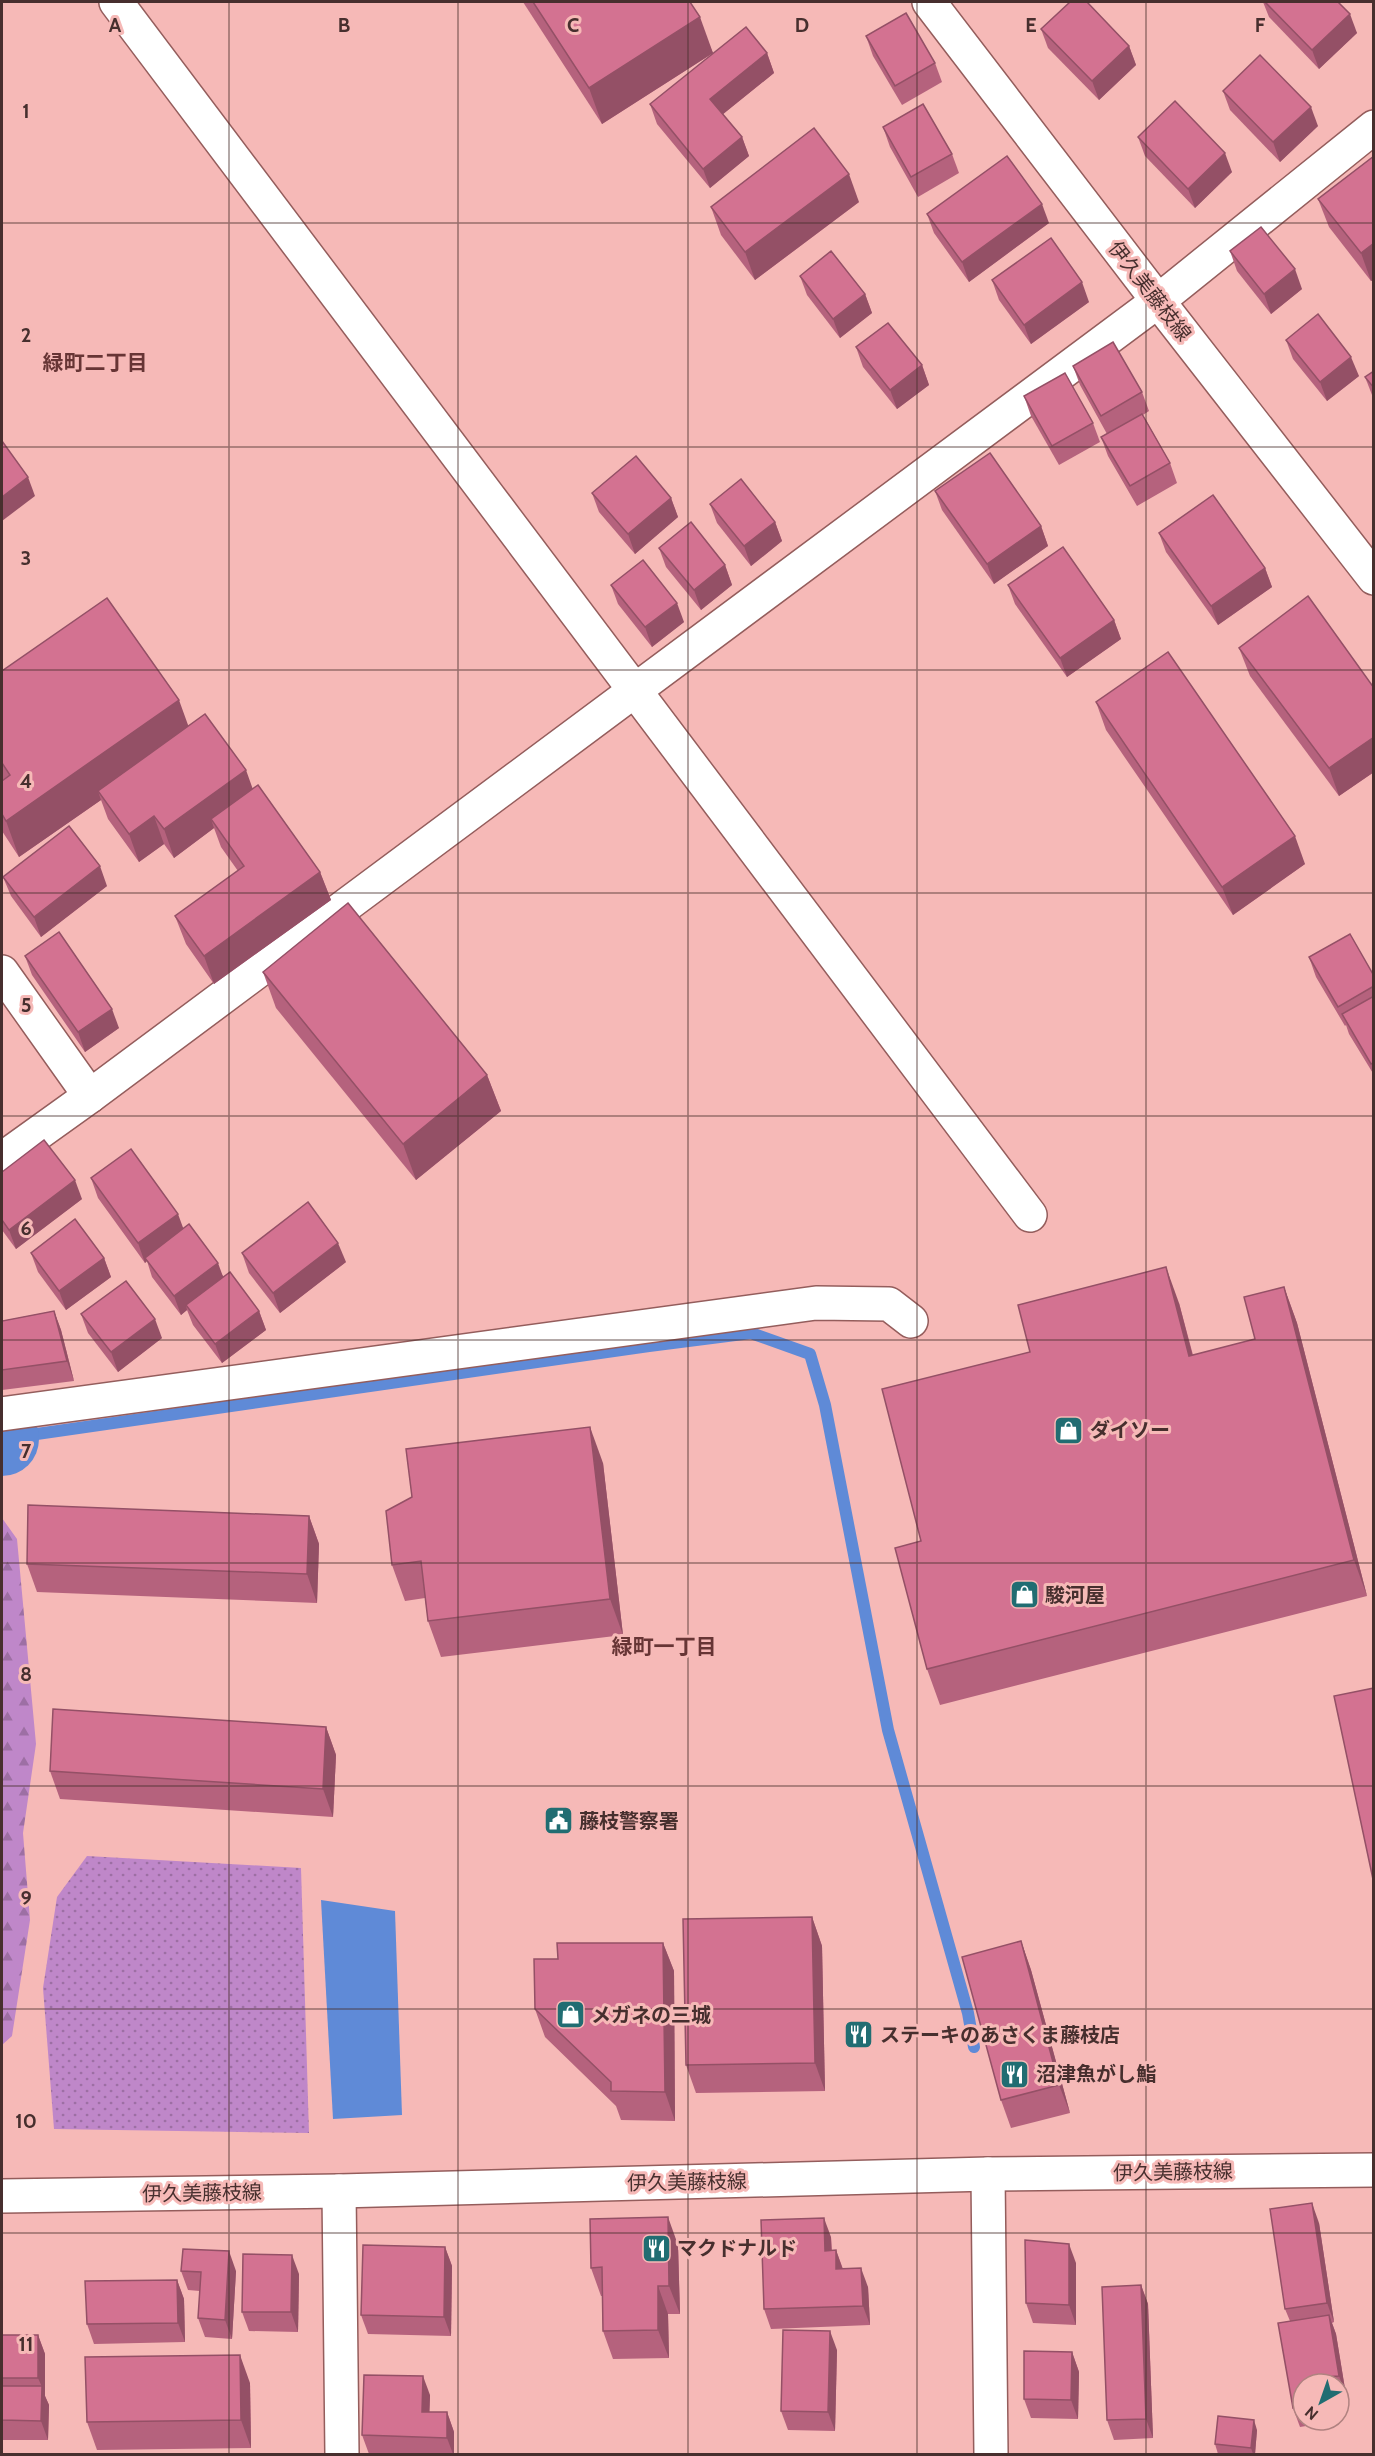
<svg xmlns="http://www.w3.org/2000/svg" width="1375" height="2456" font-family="Cabin,'Noto Sans JP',sans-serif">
<defs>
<pattern id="forest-firs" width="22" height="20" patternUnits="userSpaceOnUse" patternTransform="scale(1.5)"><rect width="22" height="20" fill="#bf87c9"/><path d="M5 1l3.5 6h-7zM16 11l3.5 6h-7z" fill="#9d6fa4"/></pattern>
<pattern id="park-dots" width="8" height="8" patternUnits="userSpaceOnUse" patternTransform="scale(1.5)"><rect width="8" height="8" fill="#bf87c9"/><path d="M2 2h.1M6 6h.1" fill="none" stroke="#9d6fa4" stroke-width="1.8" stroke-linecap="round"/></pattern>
</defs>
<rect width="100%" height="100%" fill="#f6b9b7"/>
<polygon fill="url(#forest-firs)" points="2,1518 17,1539 36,1744 23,1833 30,1920 12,2036 2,2045"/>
<polygon fill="url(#park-dots)" points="87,1856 301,1868 309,2133 54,2129 43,1988 57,1897"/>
<polygon fill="#5f8ad7" points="321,1900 395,1911 402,2115 333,2119"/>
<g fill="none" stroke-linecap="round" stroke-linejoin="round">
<polyline stroke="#5f8ad7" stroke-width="12" points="2,1439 649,1346 751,1333 810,1354 825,1405 888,1730 968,2013 974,2047"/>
<polyline stroke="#5f8ad7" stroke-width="74" points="2,1438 2,1439"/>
<defs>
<g id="minor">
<polyline points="116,2 1030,1215"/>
<polyline points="2,972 90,1096"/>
<polyline points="2,1159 90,1096 1158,301 1374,127"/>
<polyline points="2,1414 816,1303 889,1304 911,1321"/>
<polyline points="988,2174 991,2454"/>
<polyline points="339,2191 342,2454"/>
</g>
<g id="major">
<polyline points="929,2 1158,301 1374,578"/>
<polyline points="2,2196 339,2191 988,2174 1374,2170"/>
</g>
</defs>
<use href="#minor" stroke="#945d5c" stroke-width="36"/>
<use href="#major" stroke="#945d5c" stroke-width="36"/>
<use href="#minor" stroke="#fff" stroke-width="33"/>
<use href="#major" stroke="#fff" stroke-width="33"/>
</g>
<g fill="#b5627d">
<polygon points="523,2 690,2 713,53 602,124"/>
<polygon points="1263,2 1338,2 1357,33 1319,69 1269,17"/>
<polygon points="1041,29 1129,46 1136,65 1099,100 1048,48"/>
<polygon points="866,36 935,63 942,82 902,105 873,56"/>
<polygon points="767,53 774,73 723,114 742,137 749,156 710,188 657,124 650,104"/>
<polygon points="1223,91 1318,126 1280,162 1230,110"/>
<polygon points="883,127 952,154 959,173 918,197 890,147"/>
<polygon points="1138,137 1232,172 1195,208 1145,156"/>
<polygon points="1374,156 1374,279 1371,281 1329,227 1318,199"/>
<polygon points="859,202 755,280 721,235 711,207"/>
<polygon points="927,214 1049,223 969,282 934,233"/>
<polygon points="1230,251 1302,289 1271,314 1237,271"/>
<polygon points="800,276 865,294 872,313 840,338 807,295"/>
<polygon points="992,280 1089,302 1031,344 999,300"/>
<polygon points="1286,340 1359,376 1327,401 1293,359"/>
<polygon points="856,347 922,365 929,385 897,409 863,367"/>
<polygon points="1073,366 1142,392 1149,411 1143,415 1170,463 1177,483 1137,506 1108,456 1101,437 1107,434 1080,385"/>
<polygon points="1374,371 1374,400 1365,377"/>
<polygon points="1024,396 1093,423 1100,442 1059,465 1031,416"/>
<polygon points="935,491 1041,526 1048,546 994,584 942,510"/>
<polygon points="592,493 671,498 678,517 635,554 599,512"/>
<polygon points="710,504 775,522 782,541 751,566 717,523"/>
<polygon points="1159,533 1265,568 1272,587 1218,625 1166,552"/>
<polygon points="659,548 725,565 732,585 701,610 666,567"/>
<polygon points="611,585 684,622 652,647 618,604"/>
<polygon points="1008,585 1114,620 1121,639 1067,677 1015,604"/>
<polygon points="1239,648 1374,688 1374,772 1339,796 1250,676"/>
<polygon points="2,671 189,726 253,789 320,872 331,900 214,984 186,944 175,916 238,871 221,847 214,828 174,858 164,844 139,862 108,819 101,800 19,857 2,831"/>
<polygon points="1096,702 1305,864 1233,915 1106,730"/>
<polygon points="3,877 107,886 41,937 11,896"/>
<polygon points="25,956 119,1028 85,1052 32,975"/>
<polygon points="1309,957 1374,976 1374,1075 1349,1034 1346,1025 1345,1026 1316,977"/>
<polygon points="263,972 487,1075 501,1111 416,1180 276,1008"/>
<polygon points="2,1172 82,1199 16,1249 2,1230"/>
<polygon points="91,1178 183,1229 224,1277 259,1311 266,1330 222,1363 193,1325 187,1310 181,1315 152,1277 147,1261 145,1263 98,1198"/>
<polygon points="31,1253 104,1258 111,1277 66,1310 38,1272"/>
<polygon points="242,1253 346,1262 280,1313 249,1273"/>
<polygon points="1284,1287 1297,1323 1367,1596 940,1705 927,1669 921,1541 1030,1352 1179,1303 1193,1355 1255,1339"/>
<polygon points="54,1311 61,1330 74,1381 2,1390 2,1321"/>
<polygon points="81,1314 162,1338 118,1372 88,1333"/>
<polygon points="603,1463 623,1635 441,1657 428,1621 425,1598 405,1601 392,1565"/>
<polygon points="309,1516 319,1544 317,1603 37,1592 27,1564"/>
<polygon points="326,1727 336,1755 333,1817 60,1799 50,1771"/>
<polygon points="812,1917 822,1946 825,2091 696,2093 686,2065"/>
<polygon points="1021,1941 1031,1970 1070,2113 1011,2128 1001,2100"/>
<polygon points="663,1943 674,1971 675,2121 621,2120 616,2106 545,2037 535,2009 558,1959"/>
<polygon points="1319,2223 1334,2322 1332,2323 1336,2334 1346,2395 1339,2396 1339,2384 1303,2384 1303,2420 1336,2420 1336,2421 1300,2427 1293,2408 1290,2321 1285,2309"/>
<polygon points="831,2237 832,2251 836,2250 843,2269 868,2287 870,2325 771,2329 764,2309"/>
<polygon points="678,2245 680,2314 668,2314 669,2358 613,2359 603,2331 602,2296 601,2296 591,2268"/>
<polygon points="445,2247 452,2266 451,2336 368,2334 361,2315"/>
<polygon points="1076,2263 1076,2325 1033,2323 1026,2303"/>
<polygon points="181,2271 236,2271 232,2339 205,2337 198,2318 200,2291 188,2290"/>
<polygon points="299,2274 298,2332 249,2331 242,2312"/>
<polygon points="177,2280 184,2299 185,2342 94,2344 87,2324"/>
<polygon points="1141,2285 1148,2304 1153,2438 1114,2440 1107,2420"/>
<polygon points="2,2335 38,2335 45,2354 45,2396 49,2405 48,2440 2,2440"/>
<polygon points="837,2350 835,2431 788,2430 781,2411"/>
<polygon points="1072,2352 1079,2372 1078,2419 1031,2418 1024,2399"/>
<polygon points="250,2383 251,2448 97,2450 87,2422"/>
<polygon points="430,2395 429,2412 447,2412 454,2432 454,2454 369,2454 362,2435"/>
<polygon points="1257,2430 1255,2454 1218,2454 1215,2444"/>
</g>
<g fill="#945066">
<polygon points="1350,14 1357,33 1319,69 1312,50"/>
<polygon points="700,17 713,53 602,124 589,88"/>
<polygon points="1129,46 1136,65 1099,100 1092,81"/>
<polygon points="767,53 774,73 717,119 710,99"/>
<polygon points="1311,107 1318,126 1280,162 1273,142"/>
<polygon points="742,137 749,156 710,188 703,169"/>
<polygon points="1225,153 1232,172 1195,208 1188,189"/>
<polygon points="849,174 859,202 755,280 745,252"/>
<polygon points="1042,204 1049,223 969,282 962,262"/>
<polygon points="1374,243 1374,279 1371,281 1361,253"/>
<polygon points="1295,269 1302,289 1271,314 1264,294"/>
<polygon points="1082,282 1089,302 1031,344 1024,325"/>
<polygon points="865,294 872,313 840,338 833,319"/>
<polygon points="1351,357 1359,376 1327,401 1320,382"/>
<polygon points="922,365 929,385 897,409 890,390"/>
<polygon points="28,477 35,496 2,521 2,497"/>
<polygon points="671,498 678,517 635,554 628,534"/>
<polygon points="775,522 782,541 751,566 744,546"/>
<polygon points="1041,526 1048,546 994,584 987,564"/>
<polygon points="725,565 732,585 701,610 694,590"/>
<polygon points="1265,568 1272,587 1218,625 1211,606"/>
<polygon points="677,603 684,622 652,647 645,627"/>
<polygon points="1114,620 1121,639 1067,677 1060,658"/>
<polygon points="179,700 192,736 98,791 101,800 19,857 6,821"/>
<polygon points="1374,737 1374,772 1339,796 1329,768"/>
<polygon points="246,770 256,798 211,819 214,828 174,858 164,829"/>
<polygon points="154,816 164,844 139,862 129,834"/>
<polygon points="1295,836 1305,864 1233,915 1222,887"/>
<polygon points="100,866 107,886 41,937 34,917"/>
<polygon points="320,872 331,900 214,984 204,956"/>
<polygon points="112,1009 119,1028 85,1052 78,1032"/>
<polygon points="487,1075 501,1111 416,1180 403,1144"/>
<polygon points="75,1180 82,1199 16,1249 9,1230"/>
<polygon points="178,1214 185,1233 145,1258 147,1261 145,1263 138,1243"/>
<polygon points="338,1243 346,1262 280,1313 273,1293"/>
<polygon points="104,1258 111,1277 66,1310 59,1291"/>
<polygon points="218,1263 225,1282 186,1305 187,1310 181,1315 174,1296"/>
<polygon points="1166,1267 1179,1303 1202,1392 1189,1356"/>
<polygon points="1284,1287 1297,1323 1367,1596 1354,1560"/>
<polygon points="54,1311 61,1330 74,1381 67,1361"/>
<polygon points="259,1311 266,1330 222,1363 215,1344"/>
<polygon points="155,1319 162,1338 118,1372 111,1352"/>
<polygon points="590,1427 603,1463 623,1635 610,1599"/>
<polygon points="309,1516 319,1544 317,1603 307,1574"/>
<polygon points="326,1727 336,1755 333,1817 323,1789"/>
<polygon points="812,1917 822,1946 825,2091 815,2063"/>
<polygon points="1021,1941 1031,1970 1070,2113 1059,2085"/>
<polygon points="663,1943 674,1971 675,2121 665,2092"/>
<polygon points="1312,2203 1319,2223 1334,2322 1327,2303"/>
<polygon points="668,2217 678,2245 680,2314 669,2286"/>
<polygon points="824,2218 831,2237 832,2270 825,2251"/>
<polygon points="1069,2244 1076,2263 1076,2325 1069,2305"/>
<polygon points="445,2247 452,2266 451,2336 444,2317"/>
<polygon points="836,2250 843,2270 836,2269"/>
<polygon points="229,2251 236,2271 232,2339 225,2320"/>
<polygon points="292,2255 299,2274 298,2332 291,2312"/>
<polygon points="861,2268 868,2287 870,2325 863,2306"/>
<polygon points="177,2280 184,2299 185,2342 178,2323"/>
<polygon points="1141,2285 1148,2304 1153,2438 1146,2419"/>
<polygon points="658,2286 668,2314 669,2358 658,2330"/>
<polygon points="1329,2315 1336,2334 1346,2395 1339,2376"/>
<polygon points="830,2331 837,2350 835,2431 828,2412"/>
<polygon points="38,2335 45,2354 45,2396 49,2405 48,2440 41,2421 42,2387 38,2378"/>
<polygon points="1072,2352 1079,2372 1078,2419 1071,2400"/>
<polygon points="240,2355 250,2383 251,2448 241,2420"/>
<polygon points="423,2376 430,2395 429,2431 422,2412"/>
<polygon points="447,2412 454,2432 454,2454 453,2454 447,2438"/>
<polygon points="1254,2420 1257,2430 1255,2454 1253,2454 1251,2448"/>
</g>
<g fill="#d37291" stroke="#945066" stroke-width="1.5">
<polygon points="533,2 690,2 700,17 589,88"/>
<polygon points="1070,2 1087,2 1129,46 1092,81 1041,29"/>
<polygon points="1265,2 1338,2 1350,14 1312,50"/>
<polygon points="906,13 935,63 895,86 866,36"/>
<polygon points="746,27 767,53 710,99 742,137 703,169 650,104"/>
<polygon points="1260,55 1311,107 1273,142 1223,91"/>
<polygon points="1175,101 1225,153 1188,189 1138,137"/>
<polygon points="923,104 952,154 911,177 883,127"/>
<polygon points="814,128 849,174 745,252 711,207"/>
<polygon points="1007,156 1042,204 962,262 927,214"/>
<polygon points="1374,156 1374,243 1361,253 1318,199"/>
<polygon points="1261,227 1295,269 1264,294 1230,251"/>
<polygon points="1051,238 1082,282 1024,325 992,280"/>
<polygon points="831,251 865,294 833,319 800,276"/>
<polygon points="1318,314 1351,357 1320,382 1286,340"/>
<polygon points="888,323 922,365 890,390 856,347"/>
<polygon points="1113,342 1142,392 1101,416 1073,366"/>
<polygon points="1374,371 1374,388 1365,377"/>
<polygon points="1065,373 1093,423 1052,446 1024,396"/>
<polygon points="1142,414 1170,463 1130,486 1101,437"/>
<polygon points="2,441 28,477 2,497"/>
<polygon points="990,453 1041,526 987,564 935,491"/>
<polygon points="636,456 671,498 628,534 592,493"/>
<polygon points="741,479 775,522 744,546 710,504"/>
<polygon points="1213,495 1265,568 1211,606 1159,533"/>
<polygon points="691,522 725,565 694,590 659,548"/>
<polygon points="1063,547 1114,620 1060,658 1008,585"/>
<polygon points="643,560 677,603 645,627 611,585"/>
<polygon points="1308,596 1374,688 1374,737 1329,768 1239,648"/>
<polygon points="107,598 179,700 6,821 2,814 2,781 10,775 2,763 2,671"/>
<polygon points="1168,652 1295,836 1222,887 1096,702"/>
<polygon points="205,714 246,770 164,829 154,816 129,834 98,791"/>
<polygon points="258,785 320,872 204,956 175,916 244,866 211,819"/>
<polygon points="69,826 100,866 34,917 3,877"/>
<polygon points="348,903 487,1075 403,1144 263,972"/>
<polygon points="59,932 112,1009 78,1032 25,956"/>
<polygon points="1350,934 1374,976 1374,986 1338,1007 1309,957"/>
<polygon points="1374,996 1374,1062 1371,1064 1342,1014"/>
<polygon points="44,1140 75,1180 9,1230 2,1220 2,1172"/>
<polygon points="131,1149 178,1214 138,1243 91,1178"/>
<polygon points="308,1202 338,1243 273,1293 242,1253"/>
<polygon points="75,1219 104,1258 59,1291 31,1253"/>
<polygon points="189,1224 218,1263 174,1296 145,1258"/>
<polygon points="1166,1267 1189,1356 1255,1339 1244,1297 1284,1287 1354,1560 927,1669 895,1548 921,1541 882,1389 1030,1352 1018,1305"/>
<polygon points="230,1272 259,1311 215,1344 186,1305"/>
<polygon points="126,1281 155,1319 111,1352 81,1314"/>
<polygon points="54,1311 67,1361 2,1370 2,1321"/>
<polygon points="590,1427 610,1599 428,1621 421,1561 392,1565 386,1511 412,1497 406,1449"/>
<polygon points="28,1505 309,1516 307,1574 27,1564"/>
<polygon points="1374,1688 1374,1884 1334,1696"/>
<polygon points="53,1709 326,1727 323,1789 50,1771"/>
<polygon points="812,1917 815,2063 686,2065 683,1919"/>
<polygon points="1021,1941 1059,2085 1001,2100 962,1957"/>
<polygon points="557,1943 663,1943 665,2092 611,2091 611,2082 535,2009 534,1959 558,1959"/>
<polygon points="1312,2203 1327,2303 1285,2309 1270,2209"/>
<polygon points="668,2217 669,2286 658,2286 658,2330 603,2331 602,2267 591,2268 590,2219"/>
<polygon points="824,2218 825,2251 836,2250 836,2269 861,2268 863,2306 764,2309 761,2220"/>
<polygon points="1025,2240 1069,2244 1069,2305 1026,2303"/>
<polygon points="363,2245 445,2247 444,2317 361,2315"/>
<polygon points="183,2249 229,2251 225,2320 198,2318 201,2272 181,2271"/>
<polygon points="243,2254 292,2255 291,2312 242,2312"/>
<polygon points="177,2280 178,2323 87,2324 85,2281"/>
<polygon points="1141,2285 1146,2419 1107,2420 1102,2287"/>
<polygon points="1329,2315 1339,2376 1325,2377 1326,2384 1303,2384 1303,2406 1293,2408 1278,2323"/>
<polygon points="783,2330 830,2331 828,2412 781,2411"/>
<rect x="2" y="2335" width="36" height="43"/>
<polygon points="1024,2351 1072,2352 1071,2400 1024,2399"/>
<polygon points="240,2355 241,2420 87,2422 85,2357"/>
<polygon points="364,2375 423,2376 422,2412 447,2412 447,2438 362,2435"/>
<polygon points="2,2386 42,2386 41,2421 2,2420"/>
<polygon points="1218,2416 1254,2420 1251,2448 1215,2444"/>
</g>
<path fill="none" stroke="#472f2e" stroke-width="1.5" stroke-opacity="0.55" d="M229 2V2454M458 2V2454M688 2V2454M917 2V2454M1146 2V2454M2 223H1374M2 447H1374M2 670H1374M2 893H1374M2 1116H1374M2 1340H1374M2 1563H1374M2 1786H1374M2 2009H1374M2 2233H1374"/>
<defs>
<symbol id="shop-square" viewBox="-11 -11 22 22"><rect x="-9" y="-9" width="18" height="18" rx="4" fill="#216d72" stroke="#f6b9b7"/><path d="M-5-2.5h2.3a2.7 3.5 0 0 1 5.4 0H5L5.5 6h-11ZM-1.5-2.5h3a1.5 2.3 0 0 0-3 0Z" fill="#fff"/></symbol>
<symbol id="civic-square" viewBox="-11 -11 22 22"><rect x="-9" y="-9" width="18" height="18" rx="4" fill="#216d72" stroke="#f6b9b7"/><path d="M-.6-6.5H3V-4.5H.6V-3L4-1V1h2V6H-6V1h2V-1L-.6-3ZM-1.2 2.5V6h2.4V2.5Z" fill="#fff"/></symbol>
<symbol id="restaurant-square" viewBox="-11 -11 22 22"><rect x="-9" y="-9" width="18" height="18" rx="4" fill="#216d72" stroke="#f6b9b7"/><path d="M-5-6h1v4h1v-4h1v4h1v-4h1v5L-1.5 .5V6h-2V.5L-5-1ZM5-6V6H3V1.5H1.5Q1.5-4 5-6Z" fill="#fff"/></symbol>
</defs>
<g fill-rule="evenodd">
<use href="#shop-square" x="1052" y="1414" width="33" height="33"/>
<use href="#shop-square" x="1008" y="1578" width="33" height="33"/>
<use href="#civic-square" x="542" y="1804" width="33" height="33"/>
<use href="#shop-square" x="554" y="1998" width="33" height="33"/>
<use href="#restaurant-square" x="842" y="2018" width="33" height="33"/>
<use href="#restaurant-square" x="998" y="2058" width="33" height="33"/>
<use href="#restaurant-square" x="640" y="2232" width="33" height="33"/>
</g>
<g text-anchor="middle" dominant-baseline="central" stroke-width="6" stroke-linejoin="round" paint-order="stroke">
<g font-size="20" fill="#472f2e" stroke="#f6b9b7">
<text transform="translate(1150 291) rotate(52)">伊久美藤枝線</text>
<text transform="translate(1173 2172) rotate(-1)">伊久美藤枝線</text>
<text transform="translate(687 2182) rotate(-1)">伊久美藤枝線</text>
<text transform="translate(202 2193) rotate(-1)">伊久美藤枝線</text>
</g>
<g font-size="20" font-weight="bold" fill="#472f2e" stroke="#f6b9b7" text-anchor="start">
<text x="1090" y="1430">ダイソー</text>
<text x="1045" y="1595">駿河屋</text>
<text x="579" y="1821">藤枝警察署</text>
<text x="591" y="2015">メガネの三城</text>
<text x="880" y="2035">ステーキのあさくま藤枝店</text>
<text x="1036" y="2074">沼津魚がし鮨</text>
<text x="677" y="2248">マクドナルド</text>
</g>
<g font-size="21" font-weight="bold" fill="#673535" stroke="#f6b9b7">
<text x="95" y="362">緑町二丁目</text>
<text x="664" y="1646">緑町一丁目</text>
</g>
</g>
<g font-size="20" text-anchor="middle" font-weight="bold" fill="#472f2e" stroke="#f6b9b7" stroke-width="6" stroke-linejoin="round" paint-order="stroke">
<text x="115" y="32">A</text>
<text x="344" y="32">B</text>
<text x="573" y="32">C</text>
<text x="802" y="32">D</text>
<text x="1031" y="32">E</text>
<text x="1260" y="32">F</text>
<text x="26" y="118">1</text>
<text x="26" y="342">2</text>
<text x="26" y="565">3</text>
<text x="26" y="788">4</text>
<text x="26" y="1012">5</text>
<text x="26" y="1235">6</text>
<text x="26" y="1458">7</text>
<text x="26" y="1681">8</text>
<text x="26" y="1905">9</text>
<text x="26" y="2128">10</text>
<text x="26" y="2351">11</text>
</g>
<rect width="1375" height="2456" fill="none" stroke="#472f2e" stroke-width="6"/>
<g transform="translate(1321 2402) rotate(220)"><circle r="28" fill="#f6b9b7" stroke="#b08280" stroke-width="1.5"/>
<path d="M0-4.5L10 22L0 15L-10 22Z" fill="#216d72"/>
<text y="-9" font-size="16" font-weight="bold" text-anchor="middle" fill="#472f2e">N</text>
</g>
</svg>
